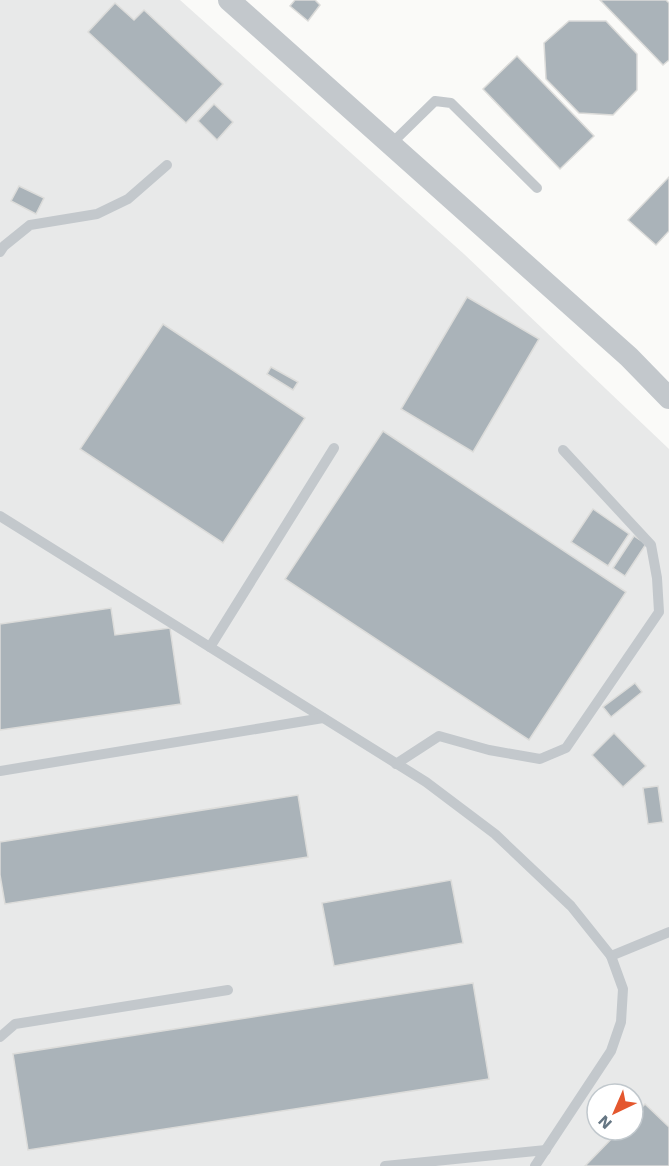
<svg xmlns="http://www.w3.org/2000/svg" width="669" height="1166" font-family="'Work Sans',sans-serif">
<rect width="100%" height="100%" fill="#fafaf8"/>
<path fill="#e8e9e9" fill-rule="evenodd" d="M0 0H180L464 254 669 449V1166H0ZM597 1094H633V1130H597Z"/>
<g fill="#aab3b9" stroke="#dcdcda" stroke-width="1.5">
<polygon points="295,0 315,0 320,5 308,21 290,6"/>
<polygon points="600,0 666,0 669,3 669,60 663,65"/>
<polygon points="115,3 134,20 144,10 223,84 186,123 88,32"/>
<polygon points="569,21 606,21 637,54 637,90 613,115 579,113 546,79 544,43"/>
<polygon points="517,56 594,136 560,169 483,89"/>
<polygon points="214,104 233,122 217,140 198,121"/>
<polygon points="669,177 669,231 656,245 628,220"/>
<polygon points="19,186 44,198 36,214 11,201"/>
<polygon points="467,297 539,339 473,452 401,409"/>
<polygon points="163,324 305,418 223,543 80,449"/>
<polygon points="271,367 298,382 293,390 267,374"/>
<polygon points="383,431 626,592 529,740 285,579"/>
<polygon points="593,509 629,534 608,566 571,542"/>
<polygon points="634,536 646,544 625,576 613,568"/>
<polygon points="111,608 115,635 170,628 181,704 0,730 0,624"/>
<polygon points="635,683 642,692 611,717 603,707"/>
<polygon points="614,733 646,766 623,787 592,755"/>
<polygon points="658,786 663,822 648,824 643,788"/>
<polygon points="298,795 308,857 5,904 0,875 0,842"/>
<polygon points="451,880 463,943 334,966 322,903"/>
<polygon points="473,983 489,1079 28,1150 13,1054"/>
<polygon points="645,1104 669,1127 669,1166 585,1166 620,1130 633,1130 633,1117"/>
</g>
<g fill="none" stroke-linecap="round" stroke-linejoin="round">
<g stroke="#c3c8cc" stroke-width="10">
<polyline points="391,144 435,101 451,103 537,188"/>
<polyline points="0,252 4,246 30,225 97,214 128,199 167,165"/>
<polyline points="0,516 426,782 495,834 571,906 611,956 623,989 621,1022 611,1051 535,1166"/>
<polyline points="210,647 334,448"/>
<polyline points="396,764 439,736 489,750 540,759 566,748 659,612 657,578 651,545 563,450"/>
<polyline points="0,771 323,718"/>
<polyline points="611,956 669,932"/>
<polyline points="0,1037 15,1024 228,990"/>
<polyline points="385,1166 546,1150"/>
</g>
<polyline stroke="#c3c8cc" stroke-width="22" points="229,0 629,357 669,398"/>
</g>
<g transform="translate(615 1112) rotate(224)"><circle r="28" fill="#ffffff" stroke="#c1c8cd" stroke-width="1.5"/>
<path d="M0-4.5L10 22L0 15L-10 22Z" fill="#e4572e"/>
<text y="-9" font-size="16" font-weight="bold" text-anchor="middle" fill="#657683">N</text>
</g>
</svg>
